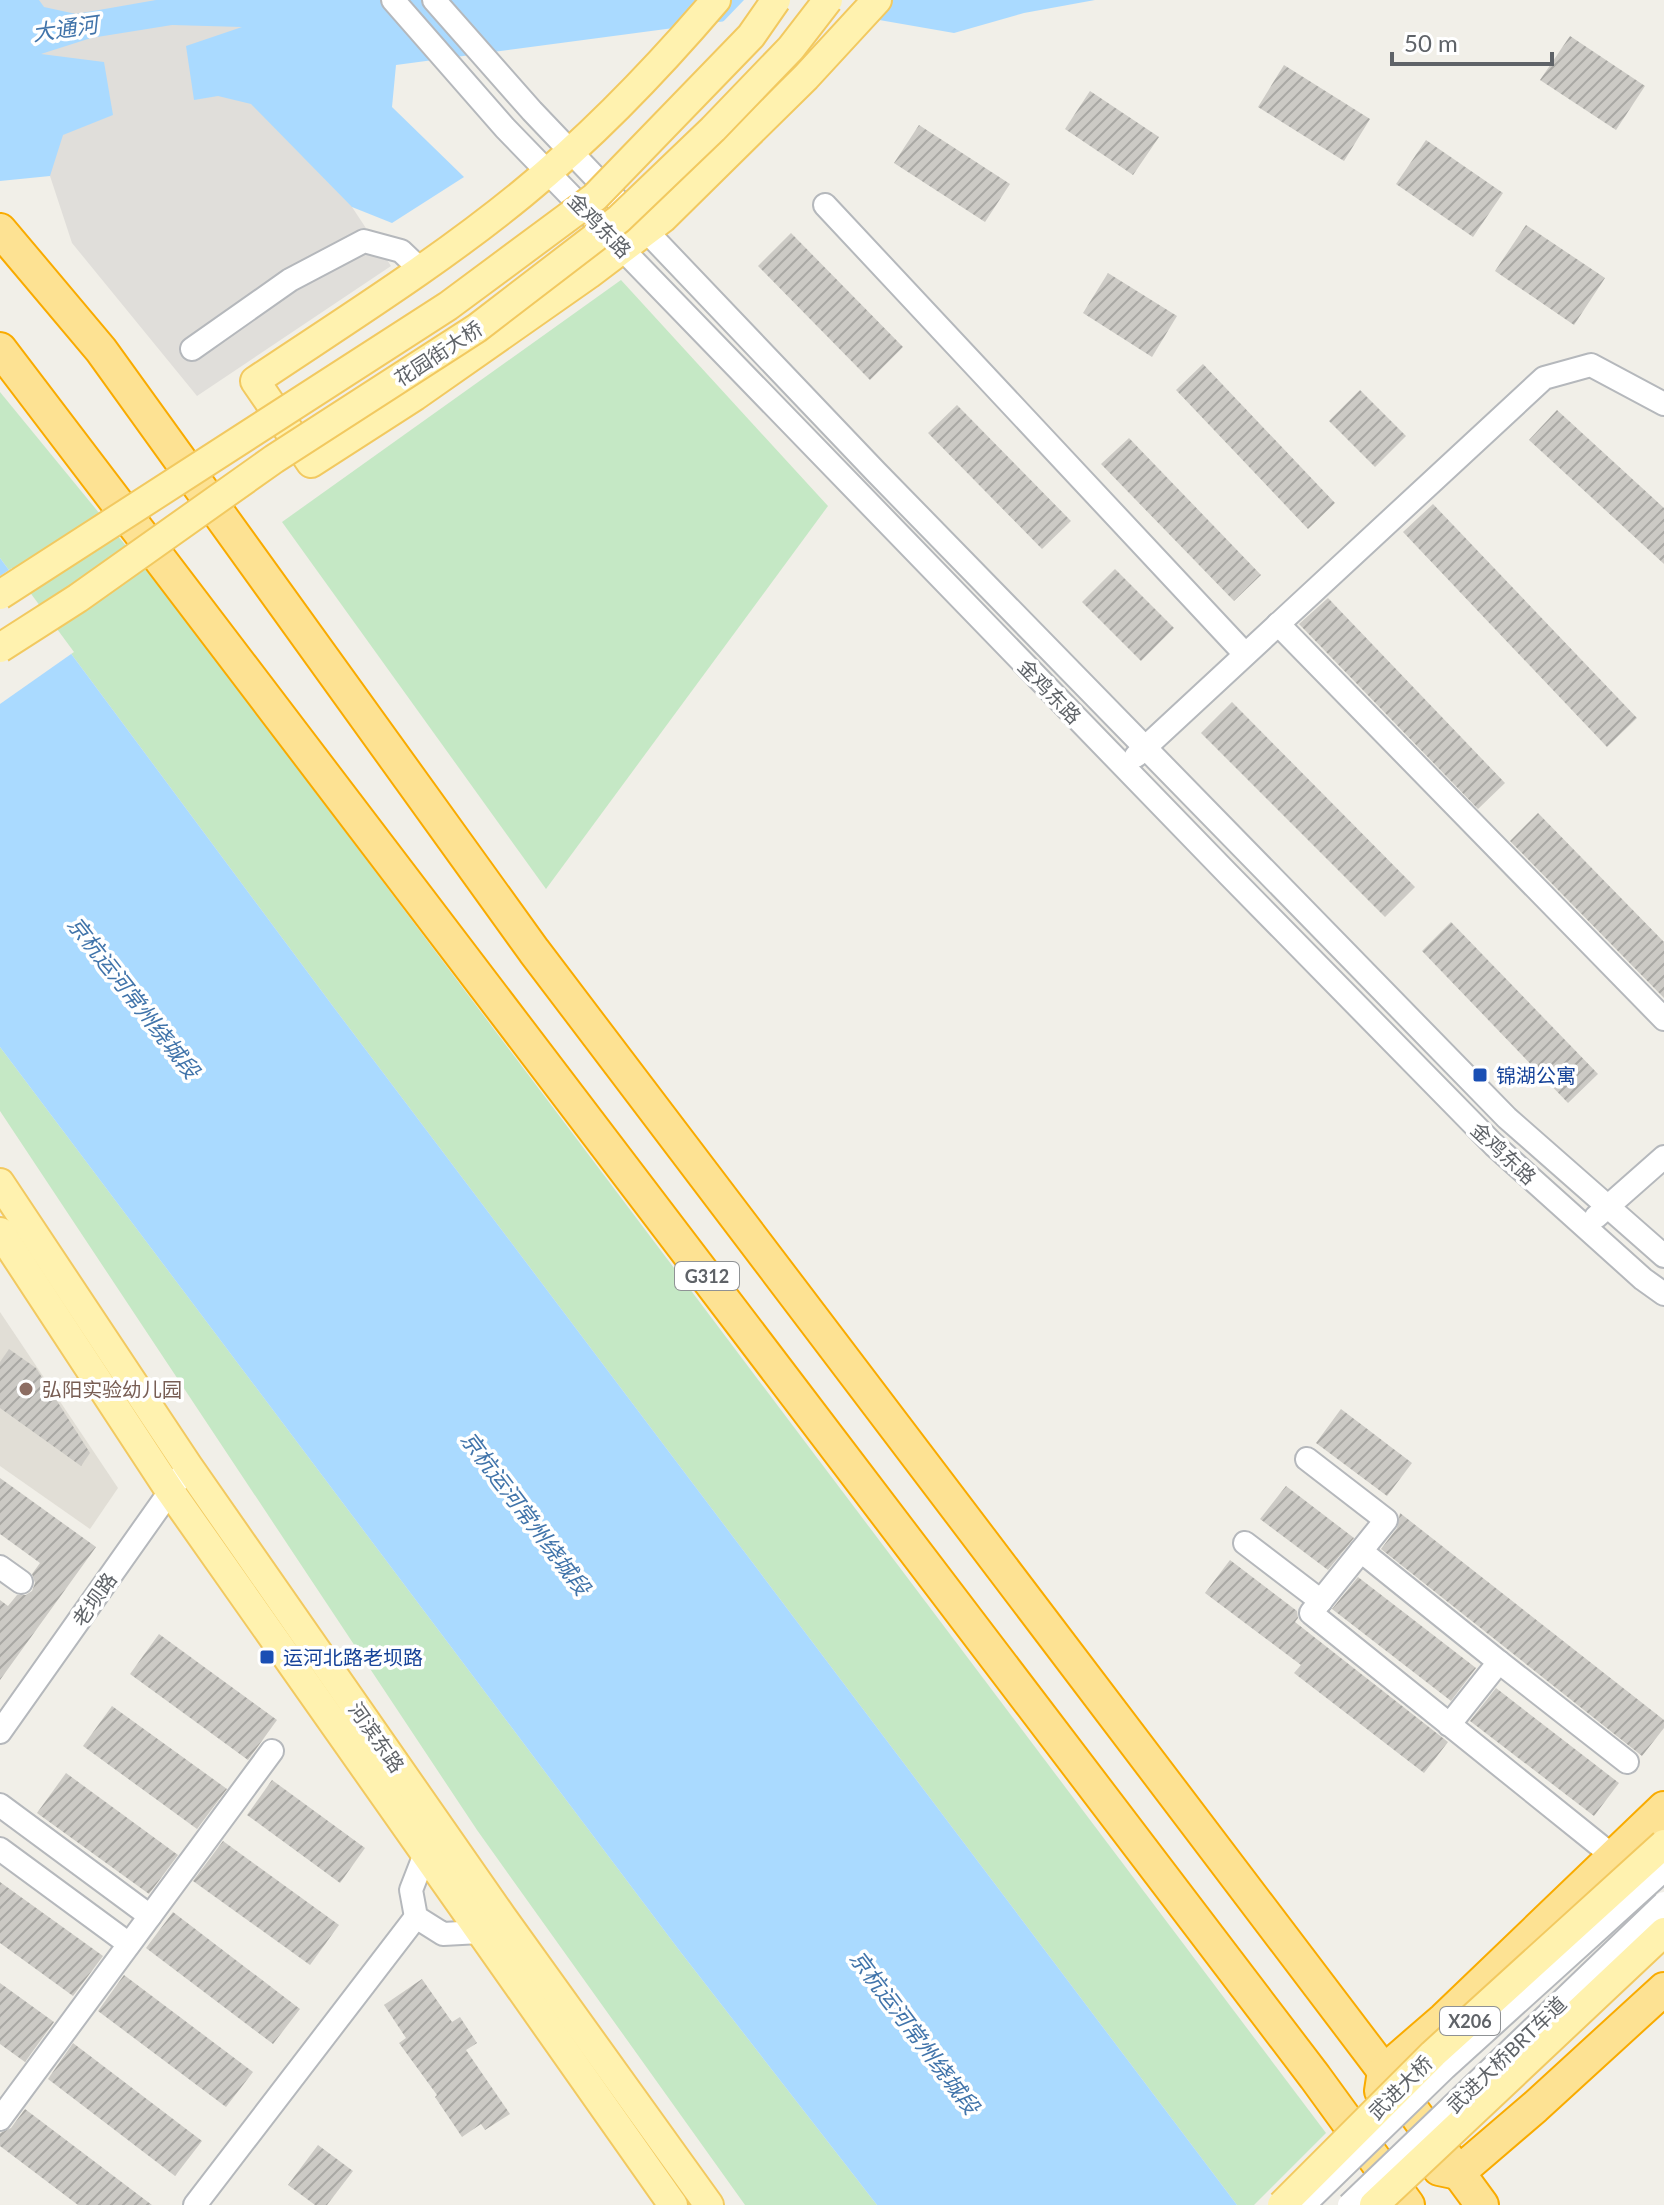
<svg xmlns="http://www.w3.org/2000/svg" width="1664" height="2205" font-family="Lato,'Noto Sans SC',sans-serif">
<defs>
<pattern id="building-hatch" width="6" height="6" patternUnits="userSpaceOnUse" patternTransform="scale(2)"><rect width="6" height="6" fill="#cccac5"/><path d="M-1 1l2-2M0 6l6-6M5 7l2-2" fill="none" stroke="#a9a8a4"/></pattern>
</defs>
<rect width="100%" height="100%" fill="#f1efe8"/>
<polygon fill="#e0deda" points="27,0 357,0 352,207 391,266 197,396 72,243 50,176"/>
<polygon fill="#e1ded6" points="0,1312 118,1488 90,1529 0,1466"/>
<g fill="#c5e8c5">
<polygon points="621,280 828,506 546,889 282,522"/>
<polygon points="0,392 172,602 1326,2133 1254,2205 1237,2205 332,1005 0,558"/>
<polygon points="0,1047 679,1950 877,2205 745,2205 477,1830 0,1111"/>
</g>
<g fill="#aadaff">
<polygon points="0,0 39,0 44,7 76,14 156,0 1095,0 1024,13 954,33 816,9 396,65 392,107 464,177 392,223 352,207 251,104 218,96 194,100 186,46 242,27 172,25 91,38 41,54 104,62 113,115 63,135 50,176 0,181"/>
<polygon points="0,558 332,1005 1237,2205 877,2205 679,1950 0,1047"/>
</g>
<g fill="#f1efe8">
<polygon points="744,0 877,0 860,20 816,13 719,26"/>
<polygon points="12,568 74,652 0,704 0,576"/>
</g>
<g fill="url(#building-hatch)">
<polygon points="1570,36 1645,86 1616,130 1540,80"/>
<polygon points="1284,65 1370,119 1344,161 1258,107"/>
<polygon points="1090,91 1159,137 1133,175 1065,129"/>
<polygon points="919,125 1010,184 985,222 894,163"/>
<polygon points="1426,140 1503,193 1473,237 1396,184"/>
<polygon points="1526,225 1605,278 1574,325 1495,271"/>
<polygon points="791,233 903,347 870,380 758,266"/>
<polygon points="1108,273 1177,316 1152,357 1083,313"/>
<polygon points="1203,364 1335,503 1308,529 1176,390"/>
<polygon points="1360,390 1406,436 1375,467 1329,421"/>
<polygon points="957,405 1071,521 1042,549 928,433"/>
<polygon points="1557,410 1664,508 1664,564 1529,440"/>
<polygon points="1129,438 1261,575 1234,601 1101,464"/>
<polygon points="1433,504 1637,718 1607,747 1403,532"/>
<polygon points="1115,569 1174,628 1141,661 1082,602"/>
<polygon points="1328,598 1505,783 1478,809 1299,624"/>
<polygon points="1232,702 1415,887 1385,917 1201,733"/>
<polygon points="1538,813 1664,942 1664,998 1510,841"/>
<polygon points="1451,922 1598,1074 1568,1103 1422,951"/>
<polygon points="9,1349 36,1368 90,1453 81,1466 0,1408 0,1362"/>
<polygon points="1341,1409 1412,1463 1387,1496 1316,1443"/>
<polygon points="0,1478 96,1547 0,1680 0,1600 8,1606 17,1595 26,1595 32,1591 35,1583 32,1574 40,1563 0,1534"/>
<polygon points="1286,1486 1354,1538 1328,1570 1260,1519"/>
<polygon points="1400,1513 1664,1720 1664,1728 1642,1756 1381,1549 1397,1528"/>
<polygon points="1230,1560 1297,1611 1298,1618 1295,1622 1448,1742 1424,1773 1294,1673 1301,1665 1205,1593"/>
<polygon points="1358,1577 1476,1668 1451,1701 1332,1609"/>
<polygon points="159,1634 277,1720 248,1760 130,1674"/>
<polygon points="1496,1688 1619,1783 1594,1816 1470,1721"/>
<polygon points="112,1706 227,1789 197,1829 83,1746"/>
<polygon points="66,1773 178,1855 149,1894 37,1813"/>
<polygon points="272,1780 365,1848 340,1883 247,1815"/>
<polygon points="223,1841 339,1925 310,1965 193,1881"/>
<polygon points="0,1882 103,1956 73,1996 0,1943"/>
<polygon points="173,1912 300,2009 273,2044 146,1948"/>
<polygon points="124,1975 253,2072 226,2107 98,2011"/>
<polygon points="422,1979 452,2022 460,2017 477,2043 466,2050 510,2114 485,2130 481,2124 462,2137 435,2097 437,2095 399,2043 406,2038 384,2005"/>
<polygon points="0,1983 54,2022 25,2062 0,2044"/>
<polygon points="73,2043 202,2141 175,2176 48,2079"/>
<polygon points="25,2109 152,2205 78,2205 0,2146 0,2133 11,2128"/>
<polygon points="318,2145 353,2171 327,2205 315,2205 288,2185"/>
</g>
<g fill="none" stroke-linecap="round" stroke-linejoin="round">
<defs>
<g id="minor">
<polyline points="393,0 505,128 1228,874 1494,1145 1643,1279 1664,1294"/>
<polyline points="434,0 532,111 876,472 1507,1118 1664,1256"/>
<polyline points="825,205 1245,654"/>
<polyline points="192,349 290,280 364,241 401,251 421,270"/>
<polyline points="1278,624 1664,1019"/>
<polyline points="1136,756 1544,378 1591,365 1664,404"/>
<polyline points="1596,1217 1664,1157"/>
<polyline points="1307,1459 1386,1520 1361,1551"/>
<polyline points="1245,1543 1321,1601"/>
<polyline points="0,1567 21,1582"/>
<polyline points="1499,1662 1627,1762"/>
<polyline points="1449,1725 1499,1662 1361,1551 1311,1613 1614,1857"/>
<polyline points="0,1732 188,1466"/>
<polyline points="0,1805 150,1916"/>
<polyline points="0,1849 129,1944"/>
<polyline points="425,1854 411,1890 416,1917 443,1934 480,1932"/>
<polyline points="0,2119 272,1751"/>
<polyline points="195,2205 416,1917"/>
</g>
<g id="major">
<path d="M716 0C657 69 594 135 523 193 439 262 346 320 255 381L311 463 415 396 589 274 663 218 806 77 877 0"/>
<polyline points="0,1183 188,1466 502,1917 709,2205"/>
<polyline points="0,1232 170,1491 673,2205"/>
</g>
<g id="highway">
<polyline points="0,230 101,350 534,951 1384,2071 1482,2205"/>
<polyline points="0,349 1315,2077 1408,2205"/>
<polyline points="1381,2091 1384,2071 1444,2019 1664,1808"/>
<polyline points="1439,2169 1458,2173 1535,2107 1664,1989"/>
</g>
</defs>
<use href="#minor" stroke="#b5b8bc" stroke-width="26"/>
<use href="#major" stroke="#f2c960" stroke-width="32"/>
<use href="#highway" stroke="#f9ab00" stroke-width="36"/>
<use href="#minor" stroke="#fff" stroke-width="22"/>
<use href="#major" stroke="#fff2af" stroke-width="28"/>
<use href="#highway" stroke="#fde293" stroke-width="32"/>
<defs>
<g id="minor-bridge">
<polyline points="1304,2205 1445,2068 1664,1870"/>
<polyline points="1349,2205 1664,1903"/>
</g>
<g id="major-bridge">
<polyline points="0,595 448,306 595,197 751,36 776,0"/>
<polyline points="0,648 78,598 274,459 477,328 619,219 713,129 791,48 828,0"/>
<polyline points="1282,2205 1433,2054 1664,1844"/>
<polyline points="1374,2205 1664,1932"/>
</g>
</defs>
<use href="#minor-bridge" stroke="#b5b8bc" stroke-width="26" stroke-linecap="butt"/>
<use href="#major-bridge" stroke="#f2c960" stroke-width="32" stroke-linecap="butt"/>
<use href="#minor-bridge" stroke="#fff" stroke-width="22"/>
<use href="#major-bridge" stroke="#fff2af" stroke-width="28"/>
</g>
<g fill="#1a4fb4" stroke="#fff" stroke-width="3">
<rect x="1472" y="1067" width="16" height="16" rx="4"/>
<rect x="259" y="1649" width="16" height="16" rx="4"/>
</g>
<circle fill="#8d6e63" stroke="#fff" stroke-width="3" cx="26" cy="1389" r="8"/>
<g text-anchor="middle" dominant-baseline="central" stroke-width="7" stroke-linejoin="round" paint-order="stroke">
<g fill="#fff" stroke="#8f9295" stroke-width="2">
<rect x="675" y="1262" width="64" height="28" rx="6"/>
<rect x="1440" y="2007" width="60" height="28" rx="6"/>
</g>
<g font-size="18" font-weight="bold" fill="#5f6368">
<text x="707" y="1276">G312</text>
<text x="1470" y="2021">X206</text>
</g>
<g font-size="20" fill="#5f6368" stroke="#fff">
<text transform="translate(600 225) rotate(46)">金鸡东路</text>
<text transform="translate(438 353) rotate(-33)">花园街大桥</text>
<text transform="translate(1050 691) rotate(46)">金鸡东路</text>
<text transform="translate(1504 1153) rotate(43)">金鸡东路</text>
<text transform="translate(94 1599) rotate(-55)">老坝路</text>
<text transform="translate(377 1737) rotate(55)">河滨东路</text>
<text transform="translate(1506 2054) rotate(-44)">武进大桥BRT车道</text>
<text transform="translate(1400 2087) rotate(-45)">武进大桥</text>
</g>
<g font-size="20" fill="#164399" stroke="#fff" text-anchor="start">
<text x="1496" y="1075">锦湖公寓</text>
<text x="283" y="1657">运河北路老坝路</text>
</g>
<g font-size="20" fill="#785e54" stroke="#fff" text-anchor="start">
<text x="42" y="1389">弘阳实验幼儿园</text>
</g>
<g font-size="22" font-style="italic" fill="#4174aa" stroke="#fff">
<text transform="translate(65 28) rotate(-8)">大通河</text>
<text transform="translate(134 997) rotate(52)">京杭运河常州绕城段</text>
<text transform="translate(526 1513) rotate(53)">京杭运河常州绕城段</text>
<text transform="translate(915 2032) rotate(53)">京杭运河常州绕城段</text>
</g>
</g>
<path d="M1392 52v12h160v-12" fill="none" stroke="#5f6368" stroke-width="4"/>
<text x="1404" y="52" font-size="24" fill="#5f6368" stroke="#ffffff" stroke-width="6" paint-order="stroke">50 m</text>
</svg>
